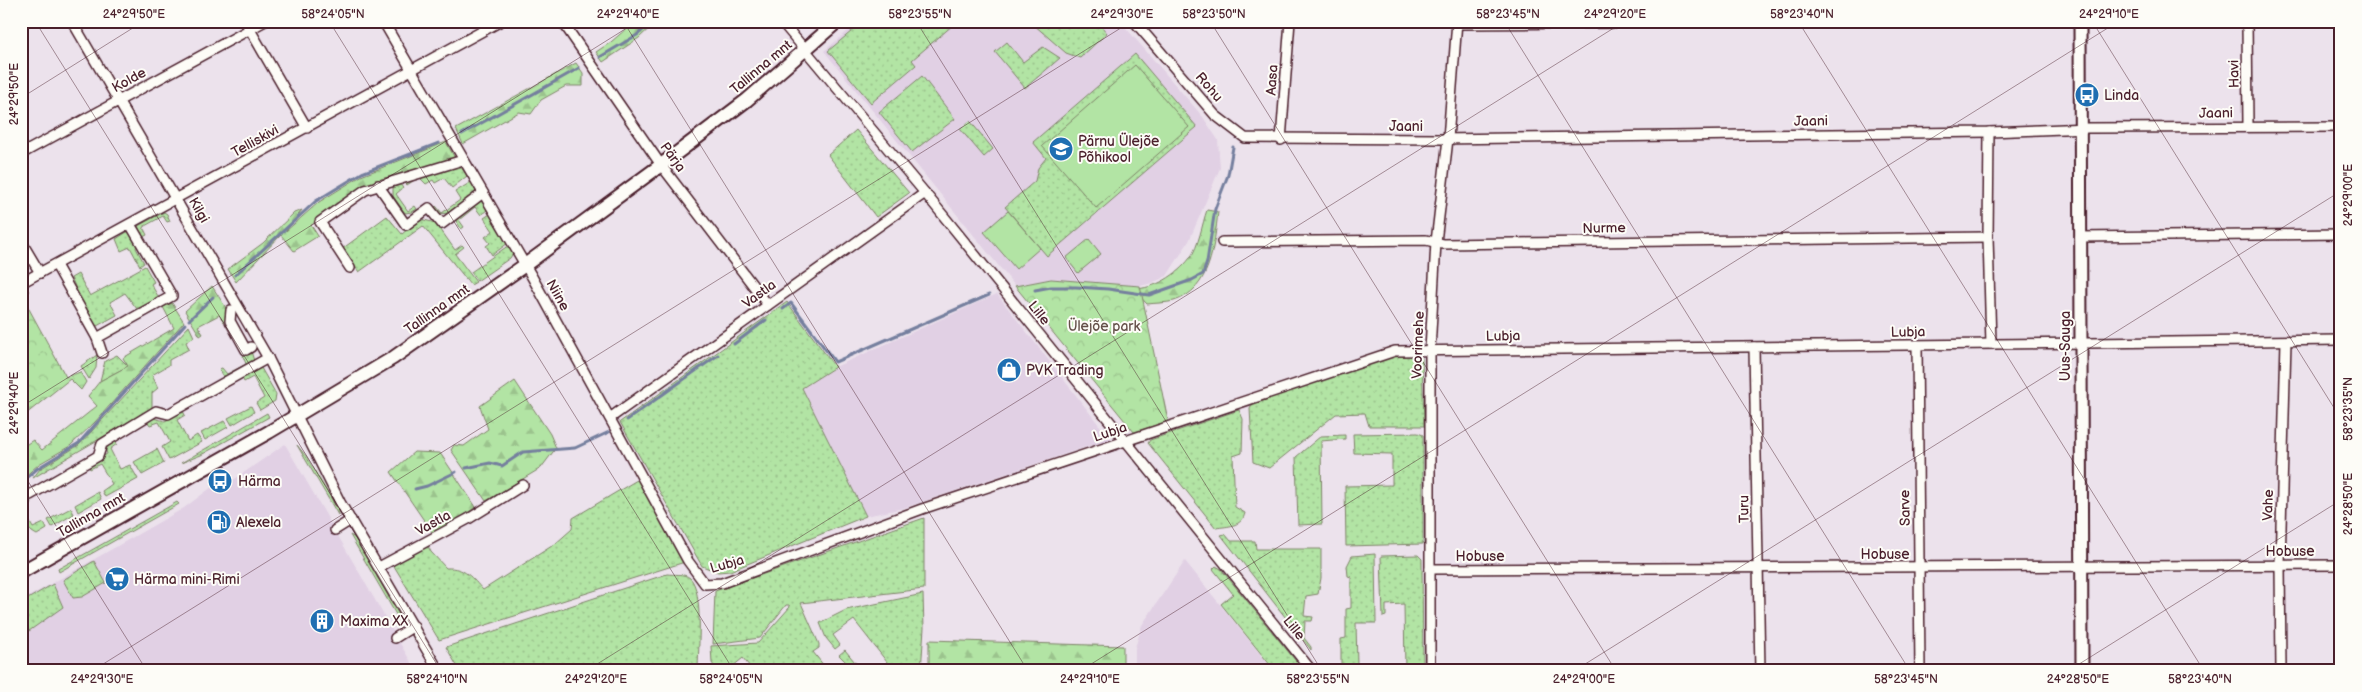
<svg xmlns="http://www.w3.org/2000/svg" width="2362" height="692" font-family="'Balsamiq Sans',sans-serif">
<defs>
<pattern id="grass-dots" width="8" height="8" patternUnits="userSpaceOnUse" patternTransform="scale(1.25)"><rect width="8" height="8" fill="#b2e4a4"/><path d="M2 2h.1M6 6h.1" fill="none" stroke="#9bc38d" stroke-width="1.8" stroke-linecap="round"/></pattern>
<pattern id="forest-firs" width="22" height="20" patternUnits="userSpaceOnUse" patternTransform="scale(1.25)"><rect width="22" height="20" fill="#b2e4a4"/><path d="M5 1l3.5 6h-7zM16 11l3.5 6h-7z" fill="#9bc38d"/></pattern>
<pattern id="park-crowns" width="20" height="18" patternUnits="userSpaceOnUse" patternTransform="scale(1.25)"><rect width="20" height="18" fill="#b2e4a4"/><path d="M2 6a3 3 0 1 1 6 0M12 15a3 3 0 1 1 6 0" fill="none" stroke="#9bc38d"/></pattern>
</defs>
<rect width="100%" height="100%" fill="#ece2ec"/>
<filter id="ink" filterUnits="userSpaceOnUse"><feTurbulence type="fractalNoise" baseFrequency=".02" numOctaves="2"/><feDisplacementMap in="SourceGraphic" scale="10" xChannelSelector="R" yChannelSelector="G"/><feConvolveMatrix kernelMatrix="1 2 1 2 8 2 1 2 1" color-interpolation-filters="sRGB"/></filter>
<g filter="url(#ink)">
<g fill="#e1d0e4">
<polygon points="860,21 1120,21 1203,117 1218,140 1220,168 1189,241 1167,276 1152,283 1140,286 1051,279 1015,286 824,51"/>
<polygon points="997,294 1110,439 904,508 866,516 802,388 835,367"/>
<polygon points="285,444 416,671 21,671 21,601 184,508 216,484 222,488"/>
<polygon points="1185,561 1272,669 1270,671 1135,671 1135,648 1142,625"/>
</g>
<g fill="url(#grass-dots)" stroke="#7e8268">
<polygon points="864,21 950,21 953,25 912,60 916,65 871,103 828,51"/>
<polygon points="1036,21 1097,21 1107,33 1080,58 1066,53 1033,24"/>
<polygon points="1007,42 1023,62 1043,47 1060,58 1025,88 995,52"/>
<polygon points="1135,54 1197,127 1047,256 1005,207 1035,181 1038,168 1046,158 1033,142"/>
<polygon points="922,76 955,119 912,152 879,112"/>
<polygon points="970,121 993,149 984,157 960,129"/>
<polygon points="856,130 909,193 876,217 828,155"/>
<polygon points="456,167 461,167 467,176 452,188 444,178 435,183 433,180 426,184 419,177 407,185 404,181"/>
<polygon points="471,182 476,191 474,194 449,213 439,214 434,208 436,206 442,213 460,200 455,192"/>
<polygon points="400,184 403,188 396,194 408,211 415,206 417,209 412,212 405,213 393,196 393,188"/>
<polygon points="477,200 483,200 488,209 481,215 475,207 459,220 464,227 461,229 455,219"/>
<polygon points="164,212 167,214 170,221 167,222 163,216 143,227 147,235 143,237 138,226"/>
<polygon points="490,214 508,243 492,255 486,246 490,243 485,237 493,231 484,218"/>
<polygon points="387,216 402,234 420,219 436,223 455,250 462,245 464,247 455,254 476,282 471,285 423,226 359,272 342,249"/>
<polygon points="127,232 134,233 138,241 136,248 144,263 140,266 130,247 121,251 116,239"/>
<polygon points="509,245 514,252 510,258 477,281 471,272"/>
<path d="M145 266 154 282 151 284 159 298 137 309 125 293 110 302 117 315 97 326C86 321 78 290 71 278L78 274 90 296Z"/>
<polygon points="787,302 835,367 802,388 866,516 730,571 718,572 702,566 620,422"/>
<polygon points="189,326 194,337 186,342 189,349 169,360 169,365 152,375 158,388 152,393 152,408 33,478 40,469 79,445"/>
<polygon points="251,351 254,361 229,376 223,376 219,369 222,368 227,374 246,364 243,356"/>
<polygon points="1417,354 1422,358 1424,426 1369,426 1365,413 1336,414 1269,468 1253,462 1250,409 1253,403 1393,356"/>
<polygon points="97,355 96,368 89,379 81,366"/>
<polygon points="117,355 128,366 100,381 105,361"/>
<polygon points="261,368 276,394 275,401 260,410 256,403 264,398 253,377 244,382 242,378"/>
<polygon points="251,406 254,412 232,425 228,418"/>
<path d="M1239 410 1243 419 1242 453 1233 456 1235 507 1245 513C1242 527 1228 526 1216 528L1148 443 1150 440Z"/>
<polygon points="183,411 185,415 177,420 188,441 197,435 202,442 169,460 162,447 170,442 159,422 150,425 147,421 153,418 165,421"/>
<polygon points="267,413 269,417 201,455 181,463"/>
<polygon points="224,421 228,427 205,440 201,433"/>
<polygon points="1418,433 1423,435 1423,544 1346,546 1345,486 1392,485 1392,454 1354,453 1353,434"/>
<polygon points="1345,435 1345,439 1321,441 1322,524 1298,525 1296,457 1321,436"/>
<polygon points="115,441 117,444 110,449 120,469 130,465 138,479 105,497 102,491 112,484 100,464 90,469 88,465 107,454 105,447"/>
<polygon points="297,445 306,456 338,510 338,515"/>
<polygon points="157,449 164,463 142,475 134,462"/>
<path d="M642 477 688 561 439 640 391 561 426 542 431 552 446 568C465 567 472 578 483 590L555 544 572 529 573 518Z"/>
<path d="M21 485 31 503 22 508 33 528 44 523 47 529 37 535C18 526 21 503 21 485Z"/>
<polygon points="98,492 101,499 78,512 75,505"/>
<polygon points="177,502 179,504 59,572 58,569"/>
<polygon points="71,508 74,514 52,527 48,520"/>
<polygon points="924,518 924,589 801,603 819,644 819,648 813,652 828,671 753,671 743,658 727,671 717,671 712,663 711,646 758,643 790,607 789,605 786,605 760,638 713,644 715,591"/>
<polygon points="1225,534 1231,541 1255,541 1256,549 1321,549 1321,578 1318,594 1306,596 1304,616 1313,617 1312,621 1305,621 1304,638 1311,647 1311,650 1221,535"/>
<polygon points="350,535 355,538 402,620 402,625"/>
<polygon points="1375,554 1376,623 1356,623 1357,664 1374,665 1375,671 1328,671 1326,667 1341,667 1341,639 1346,638 1346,609 1351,608 1351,577 1348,576 1347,566 1352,556"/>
<polygon points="1418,555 1422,559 1423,671 1405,671 1404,604 1386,605 1386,616 1383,617 1381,556"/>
<polygon points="94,561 106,583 82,597 73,598 63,580"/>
<polygon points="1216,566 1221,569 1304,671 1275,671 1221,604 1233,594 1213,569"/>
<path d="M667 574C674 575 684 573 690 578 704 591 698 651 698 671H460L446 647Z"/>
<polygon points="53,584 63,607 29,631 21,617 21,603"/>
<polygon points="923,594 924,628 921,671 894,671 854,620 833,635 840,645 835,649 826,638 820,623 846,610"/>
<polygon points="845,650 859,667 855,671 839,655"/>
</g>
<g fill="url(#forest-firs)" stroke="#7e8268">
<polygon points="635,21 657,21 639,38 603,62 596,52 611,42"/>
<polygon points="576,63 583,73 583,86 566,86 541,100 531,114 519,112 463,144 456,129"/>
<polygon points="446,142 455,158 347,199 311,225 318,236 294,251 281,235 236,282 228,269 263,243 294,213 302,210 286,231 319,202 361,176"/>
<path d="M1207 210 1218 212C1214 245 1211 290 1174 301 1166 303 1156 303 1147 304L1133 289C1155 289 1177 275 1190 258 1199 246 1202 224 1207 210Z"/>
<polygon points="212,286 226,308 226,320 224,322 219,315 198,326 203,334 200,336 185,311"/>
<polygon points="172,303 184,322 95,422 70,446 39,464 21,480 21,448 33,440 42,450 97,406 88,396 100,381 128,366 123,358 174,328 163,307"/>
<polygon points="515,381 550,434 556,448 541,468 486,501 451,450 454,445 464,446 488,429 480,406"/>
<polygon points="414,452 440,453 476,507 434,535 391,472"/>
<polygon points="929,640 1123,646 1123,671 929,671"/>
</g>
<g fill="url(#park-crowns)" stroke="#7e8268">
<polygon points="1051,279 1140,286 1168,421 1134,432 1015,286"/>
<polygon points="24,288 29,291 22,296 66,377 80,372 86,382 81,390 70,379 21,418 21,290"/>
</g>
<g fill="#b2e4a4" stroke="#7e8268">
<polygon points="1135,65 1189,127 1096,208 1042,146"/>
<polygon points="1008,211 1040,248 1016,269 984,232"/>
<polygon points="1089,239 1101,254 1078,273 1066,258"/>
</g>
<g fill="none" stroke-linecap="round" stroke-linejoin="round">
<g stroke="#747f9e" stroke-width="3">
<polyline points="600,57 637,35 653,21"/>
<polyline points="462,134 579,68"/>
<polyline points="235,275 316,201 362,173 439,143"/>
<polyline points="1035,290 1051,287 1076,287 1108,289 1149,295 1192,280 1203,274 1207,262 1215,209 1228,175 1233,147"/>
<polyline points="783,309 791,303 835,362 989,295"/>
<polyline points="189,320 213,297"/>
<polyline points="734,344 766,320"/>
<polyline points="627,420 718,355"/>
<polyline points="466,468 490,463 502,466 523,452 575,448 609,432"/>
<polyline points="21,482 38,468 79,443 185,324"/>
<polyline points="415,489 427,486 456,472"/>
</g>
<defs>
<g id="minor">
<polyline points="72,21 268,358 340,502 439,671"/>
<polyline points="245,21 307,128"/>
<polyline points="383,21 531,275 688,561 705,584 722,583 922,509 1395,351 2341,340"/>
<polyline points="562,21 661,165 768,305"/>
<polyline points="781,21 925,193 1312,671"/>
<polyline points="1134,21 1215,115 1245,138 1441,139 1989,132 2088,128 2341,127"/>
<polyline points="2247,21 2248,126"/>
<polyline points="21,24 26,21"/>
<polyline points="1456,24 1618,23"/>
<polyline points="1989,132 1988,237 1991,344"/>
<polyline points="1281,140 1290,21"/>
<polyline points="21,154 265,21"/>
<polyline points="378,185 406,225 429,208 442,224 483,193"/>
<polyline points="2080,237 2341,234"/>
<polyline points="21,241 40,273"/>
<polyline points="1222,242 1426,240 1443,244 1988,237"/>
<polyline points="56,265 97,338 102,353"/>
<polyline points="350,268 320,222 365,190 463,160"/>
<polyline points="21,283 501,21"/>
<polyline points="231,310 230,321 246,350 251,347"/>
<polyline points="97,338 172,296 130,224"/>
<polyline points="1917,345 1920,671"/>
<polyline points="1754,347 1760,671"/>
<polyline points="610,418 925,193"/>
<polyline points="30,495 98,456 102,444 156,411 168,414 268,358"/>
<polyline points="335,530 351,520"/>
<polyline points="379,567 470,518 523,485"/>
<polyline points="1430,569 2341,565"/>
<polyline points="395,638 414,626"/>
<polyline points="1430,671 1430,350 1436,242 1448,139 1457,21"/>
<polyline points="2281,671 2280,565 2286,341"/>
</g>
<polyline id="tertiary" points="2080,21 2082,671"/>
<polyline id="secondary" points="21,572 269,432 393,358 525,265 661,165 747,100 838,21"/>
</defs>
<use href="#minor" stroke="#4a1f2b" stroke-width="12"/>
<use href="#tertiary" stroke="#4a1f2b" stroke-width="15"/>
<use href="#secondary" stroke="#4a1f2b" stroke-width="16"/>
<use href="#minor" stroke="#fdfcf7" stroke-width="9"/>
<use href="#tertiary" stroke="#fdfcf7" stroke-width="11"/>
<use href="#secondary" stroke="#fdfcf7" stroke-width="12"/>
</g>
</g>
<path fill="none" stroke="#4a1f2b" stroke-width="1" stroke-opacity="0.45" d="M35 21 441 671M329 21 734 671M623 21 1028 671M916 21 1322 671M1210 21 1616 671M1504 21 1910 671M1798 21 2204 671M2092 21 2341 419M21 98 144 21M21 407 638 21M21 470 147 671M92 671 1132 21M586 671 1625 21M1080 671 2119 21M1574 671 2341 191M2068 671 2341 500"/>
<defs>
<symbol id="bus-disc" viewBox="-11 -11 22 22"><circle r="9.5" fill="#1f6fb2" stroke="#fdfcf7"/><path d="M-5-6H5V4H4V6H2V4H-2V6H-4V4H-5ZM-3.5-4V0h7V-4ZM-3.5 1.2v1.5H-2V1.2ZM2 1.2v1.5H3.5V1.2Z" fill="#fff"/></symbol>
<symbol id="school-disc" viewBox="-11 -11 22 22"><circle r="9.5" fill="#1f6fb2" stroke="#fdfcf7"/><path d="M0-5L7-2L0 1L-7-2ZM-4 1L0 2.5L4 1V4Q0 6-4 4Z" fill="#fff"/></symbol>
<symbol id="shop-disc" viewBox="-11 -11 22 22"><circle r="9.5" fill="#1f6fb2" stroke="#fdfcf7"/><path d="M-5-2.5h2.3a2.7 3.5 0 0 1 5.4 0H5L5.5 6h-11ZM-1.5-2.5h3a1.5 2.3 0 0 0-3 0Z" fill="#fff"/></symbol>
<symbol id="fuel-disc" viewBox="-11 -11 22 22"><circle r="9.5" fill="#1f6fb2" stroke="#fdfcf7"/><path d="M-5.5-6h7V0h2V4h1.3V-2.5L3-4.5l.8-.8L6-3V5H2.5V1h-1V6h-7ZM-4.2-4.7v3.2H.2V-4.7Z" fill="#fff"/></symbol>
<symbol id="supermarket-disc" viewBox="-11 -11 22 22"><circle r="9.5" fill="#1f6fb2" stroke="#fdfcf7"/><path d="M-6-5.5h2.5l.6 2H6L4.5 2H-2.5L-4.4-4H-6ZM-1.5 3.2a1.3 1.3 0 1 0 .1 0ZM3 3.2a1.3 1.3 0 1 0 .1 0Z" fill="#fff"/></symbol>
<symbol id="building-disc" viewBox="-11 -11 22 22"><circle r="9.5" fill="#1f6fb2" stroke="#fdfcf7"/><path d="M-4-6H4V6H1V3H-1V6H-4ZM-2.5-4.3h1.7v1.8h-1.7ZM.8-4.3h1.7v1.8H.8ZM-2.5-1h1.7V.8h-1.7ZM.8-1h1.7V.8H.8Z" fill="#fff"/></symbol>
</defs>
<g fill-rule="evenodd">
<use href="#bus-disc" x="2073" y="81" width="28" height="28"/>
<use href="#school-disc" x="1047" y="135" width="28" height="28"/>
<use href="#shop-disc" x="995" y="356" width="28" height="28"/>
<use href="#bus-disc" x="206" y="467" width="28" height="28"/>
<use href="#fuel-disc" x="205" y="508" width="28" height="28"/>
<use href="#supermarket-disc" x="103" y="565" width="28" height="28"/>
<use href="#building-disc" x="308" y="607" width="28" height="28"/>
</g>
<g text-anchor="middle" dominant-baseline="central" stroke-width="4" stroke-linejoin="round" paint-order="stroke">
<g font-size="14" fill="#4a1f2b" stroke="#fdfcf7">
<text transform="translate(761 67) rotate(-40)">Tallinna mnt</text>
<text transform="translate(2234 74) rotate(-91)">Havi</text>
<text transform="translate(129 80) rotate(-29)">Kolde</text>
<text transform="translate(1272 80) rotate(-86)">Aasa</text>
<text transform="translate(1209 87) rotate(49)">Rohu</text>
<text transform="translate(2216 113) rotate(-1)">Jaani</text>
<text transform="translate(1811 121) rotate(-1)">Jaani</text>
<text x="1406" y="126">Jaani</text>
<text transform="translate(255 141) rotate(-29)">Telliskivi</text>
<text transform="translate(673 157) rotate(54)">Pärja</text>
<text transform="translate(199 210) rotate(60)">Kilgi</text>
<text transform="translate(1604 228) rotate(-1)">Nurme</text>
<text transform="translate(759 294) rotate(-36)">Vastla</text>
<text transform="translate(558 295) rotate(61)">Niine</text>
<text transform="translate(437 309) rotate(-35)">Tallinna mnt</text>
<text transform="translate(1039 313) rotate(51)">Lille</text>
<text transform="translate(1908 332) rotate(-1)">Lubja</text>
<text transform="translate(1503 336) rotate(-1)">Lubja</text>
<text transform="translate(1418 345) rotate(-88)">Voorimehe</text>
<text transform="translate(2065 346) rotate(-90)">Uus-Sauga</text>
<text transform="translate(1110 432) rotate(-18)">Lubja</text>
<text transform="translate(2268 505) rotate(-88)">Vahe</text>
<text transform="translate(1905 508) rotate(-91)">Sarve</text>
<text transform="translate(1744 509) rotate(-91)">Turu</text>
<text transform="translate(91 515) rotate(-30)">Tallinna mnt</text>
<text transform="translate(433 523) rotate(-29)">Vastla</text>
<text x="2290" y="551">Hobuse</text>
<text x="1885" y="554">Hobuse</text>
<text x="1480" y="556">Hobuse</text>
<text transform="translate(727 564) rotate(-16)">Lubja</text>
<text transform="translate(1294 628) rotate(51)">Lille</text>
</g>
<g font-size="14" fill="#4a1f2b" stroke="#fdfcf7" text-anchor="start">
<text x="2104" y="95">Linda</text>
<text x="1078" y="141">Pärnu Ülejõe<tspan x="1078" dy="16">Põhikool</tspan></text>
<text x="1026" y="370">PVK Trading</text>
<text x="238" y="481">Härma</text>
<text x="236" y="522">Alexela</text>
<text x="134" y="579">Härma mini-Rimi</text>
<text x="340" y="621">Maxima XX</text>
</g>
<g font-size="14" fill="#645049" stroke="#fdfcf7">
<text x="1104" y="326">Ülejõe park</text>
</g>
</g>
<rect width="2362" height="692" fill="none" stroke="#fdfcf7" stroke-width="55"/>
<rect x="28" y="28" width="2306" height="636" fill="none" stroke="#4a1f2b" stroke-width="2"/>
<g font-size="12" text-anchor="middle" fill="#4a1f2b">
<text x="134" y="18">24°29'50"E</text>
<text x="333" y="18">58°24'05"N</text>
<text x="628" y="18">24°29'40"E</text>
<text x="920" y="18">58°23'55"N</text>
<text x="1122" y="18">24°29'30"E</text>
<text x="1214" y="18">58°23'50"N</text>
<text x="1508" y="18">58°23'45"N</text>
<text x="1615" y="18">24°29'20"E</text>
<text x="1802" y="18">58°23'40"N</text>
<text x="2109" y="18">24°29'10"E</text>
<text transform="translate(14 94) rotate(-90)" y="4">24°29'50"E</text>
<text transform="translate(2348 195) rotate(-90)" y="4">24°29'00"E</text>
<text transform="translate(14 403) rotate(-90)" y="4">24°29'40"E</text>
<text transform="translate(2348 409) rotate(-90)" y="4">58°23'35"N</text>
<text transform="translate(2348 504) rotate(-90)" y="4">24°28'50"E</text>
<text x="102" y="683">24°29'30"E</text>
<text x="437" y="683">58°24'10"N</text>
<text x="596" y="683">24°29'20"E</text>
<text x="731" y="683">58°24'05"N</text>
<text x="1090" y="683">24°29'10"E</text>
<text x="1318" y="683">58°23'55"N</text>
<text x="1584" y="683">24°29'00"E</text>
<text x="1906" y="683">58°23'45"N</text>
<text x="2078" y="683">24°28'50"E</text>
<text x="2200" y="683">58°23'40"N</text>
</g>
</svg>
